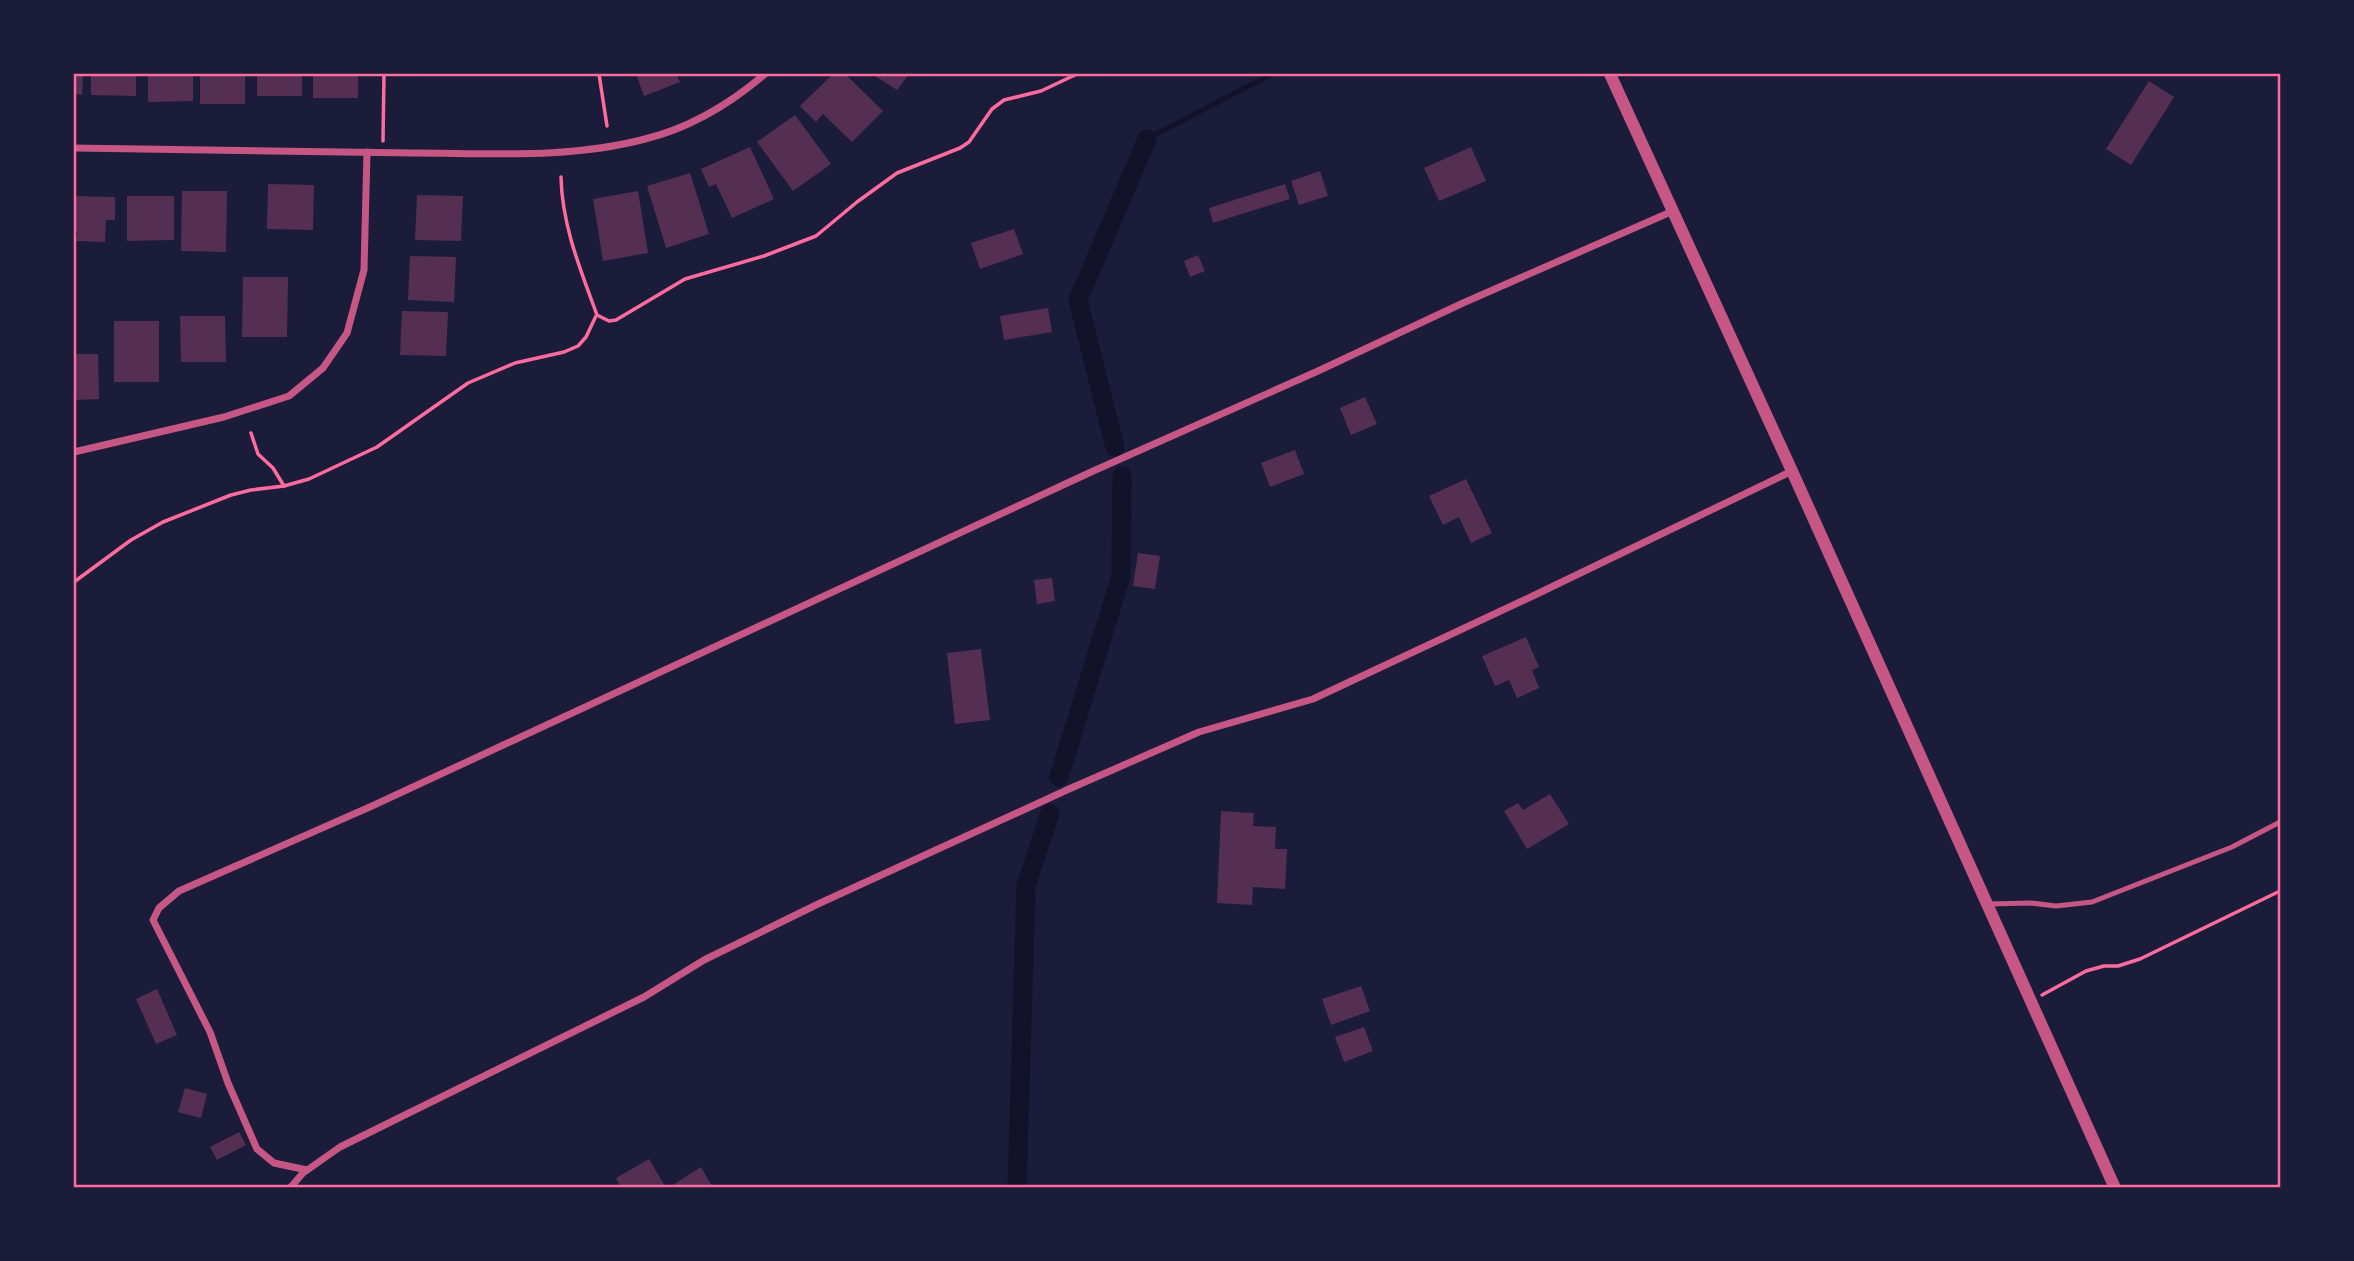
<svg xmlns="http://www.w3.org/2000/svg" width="2354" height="1261" font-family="Lato,sans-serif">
<rect width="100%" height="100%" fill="#1b1b3a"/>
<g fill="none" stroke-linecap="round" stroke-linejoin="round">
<polyline stroke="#12122b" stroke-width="5" points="1147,139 1272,74"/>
<g stroke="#12122b" stroke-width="19">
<polyline points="1115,447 1078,300 1147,139"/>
<polyline points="1059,777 1121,576 1122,476"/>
<polyline points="1017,1188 1026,886 1050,813"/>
</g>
</g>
<g fill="#542f53">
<polygon points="74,74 83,74 82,95 74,94"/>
<polygon points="91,74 136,74 136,96 91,95"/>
<polygon points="148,74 193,74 193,101 148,102"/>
<rect x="200" y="74" width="45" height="30"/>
<rect x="257" y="74" width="45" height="22"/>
<rect x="313" y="74" width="45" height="24"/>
<polygon points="636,74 676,74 680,82 644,96"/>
<polygon points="833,74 845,74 883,111 852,142 823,114 816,122 800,106"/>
<polygon points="872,74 909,74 897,90"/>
<polygon points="2149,81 2174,97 2131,165 2106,149"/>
<polygon points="795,115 831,164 793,191 757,142"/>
<polygon points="750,147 774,199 732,218 716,184 709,187 701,169"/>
<polygon points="1471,147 1486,181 1439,201 1424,168"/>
<polygon points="1320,171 1328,196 1299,205 1291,181"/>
<polygon points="690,173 709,234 666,248 647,186"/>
<polygon points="268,184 314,185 313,230 267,229"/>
<polygon points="1285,184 1290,199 1213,223 1209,208"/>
<polygon points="182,191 227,191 226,252 181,251"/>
<polygon points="638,191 648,253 603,261 593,199"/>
<polygon points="417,195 463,196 461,241 415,240"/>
<polygon points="74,196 115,197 115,220 106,220 105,242 76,241 77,232 74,232"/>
<polygon points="127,196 174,196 174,240 127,241"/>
<polygon points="1014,229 1023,254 980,269 971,243"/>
<polygon points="1198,255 1205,271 1190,277 1184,261"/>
<polygon points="410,256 456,257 454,302 408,300"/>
<polygon points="243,277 288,277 287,337 242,337"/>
<polygon points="1048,308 1052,332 1004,340 1000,316"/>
<polygon points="402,311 448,312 446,356 400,355"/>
<polygon points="180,316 225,316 226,362 181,362"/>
<rect x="114" y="321" width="45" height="61"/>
<polygon points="74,354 98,354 99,399 74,400"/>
<polygon points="1365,397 1377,424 1351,435 1340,408"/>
<polygon points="1295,450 1304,474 1270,487 1261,463"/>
<polygon points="1466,479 1492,533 1471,543 1459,517 1443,525 1429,496"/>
<polygon points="1138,553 1160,556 1155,589 1133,586"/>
<polygon points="1052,578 1055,601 1037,604 1034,580"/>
<polygon points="1526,637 1539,667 1532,670 1539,688 1517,698 1509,680 1495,686 1482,656"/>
<polygon points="981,649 990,720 955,724 947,653"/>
<polygon points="1550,794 1569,824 1527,849 1504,811 1518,803 1523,810"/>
<polygon points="1221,811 1254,813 1253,826 1276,827 1275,849 1287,849 1285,889 1253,887 1252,905 1217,903"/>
<polygon points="1361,986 1370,1011 1331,1025 1322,999"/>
<polygon points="157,989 177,1035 156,1044 136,999"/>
<polygon points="1364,1027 1373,1051 1344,1062 1335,1037"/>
<polygon points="185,1088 207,1094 201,1118 178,1112"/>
<polygon points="239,1132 246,1145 217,1160 210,1147"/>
<polygon points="649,1159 666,1188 621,1188 616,1178"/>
<polygon points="701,1167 713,1188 668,1188"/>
</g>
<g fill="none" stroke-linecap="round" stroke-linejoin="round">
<g stroke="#ff6b9d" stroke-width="3.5">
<polyline points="599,74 607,126"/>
<polyline points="383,141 384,74"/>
<path d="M561 177C562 226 581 271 597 315L609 321 616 320 685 279 764 256 816 236 857 202 897 173 960 148 969 142 992 109 1004 100 1041 91 1077 74"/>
<polyline points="251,433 258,454 273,468 284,486"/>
<polyline points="74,582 131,540 163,522 231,495 251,490 284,486 309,479 377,447 468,383 515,363 564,352 578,346 586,337 596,316"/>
<polyline points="2042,995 2086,971 2104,966 2118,966 2140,959 2280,891"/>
</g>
<polyline stroke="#c65784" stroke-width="5" points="1988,904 2031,903 2056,906 2092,902 2232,847 2280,822"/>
<g stroke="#c65784" stroke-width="7">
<path d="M74 148C187 150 300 152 413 153 490 153 570 159 645 139 690 128 731 103 765 74"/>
<polyline points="74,452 224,417 289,396 323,368 347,333 364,270 367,152"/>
<polyline points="307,1170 274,1163 257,1149 228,1083 210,1032 153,920 159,908 179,891 372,806 1091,472 1318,371 1463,303 1673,211"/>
<polyline points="290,1188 303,1173 340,1147 644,997 704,960 818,904 1069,789 1199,732 1313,699 1539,593 1792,471"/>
</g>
<polyline stroke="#c65784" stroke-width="12" points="1610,74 1792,471 2115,1188"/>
</g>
<rect width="2354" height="1261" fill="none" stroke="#1b1b3a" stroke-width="150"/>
<rect x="75" y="75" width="2204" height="1111" fill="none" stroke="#ff6b9d" stroke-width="2.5"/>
</svg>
